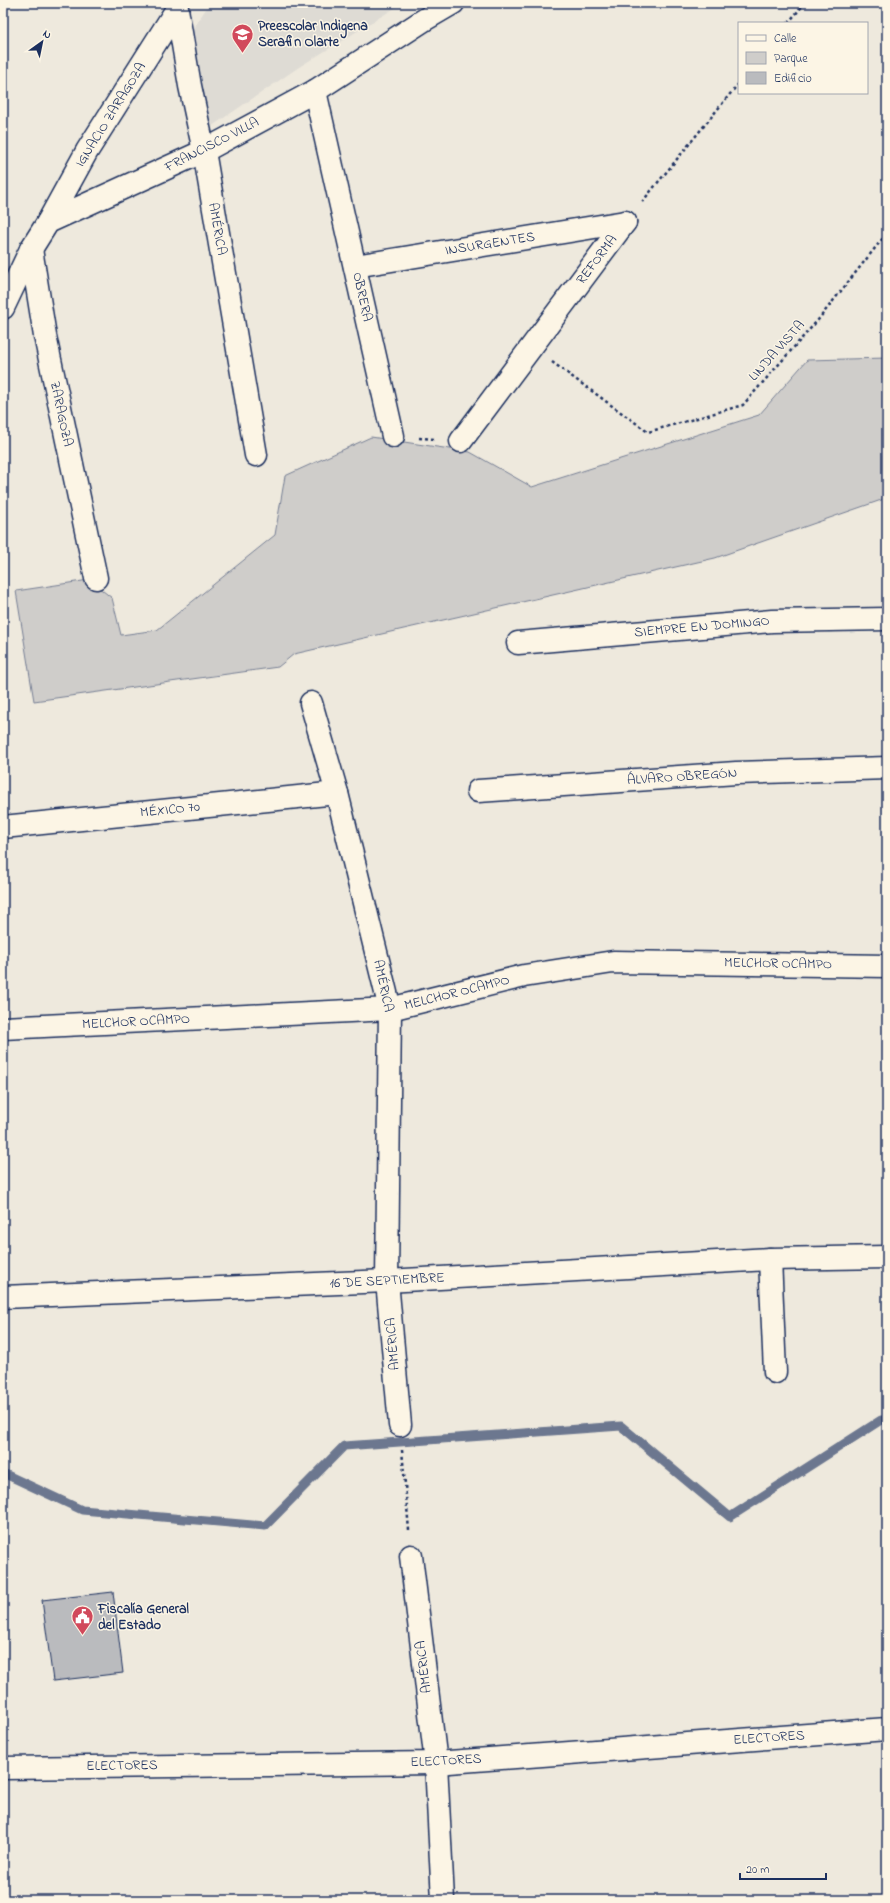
<svg xmlns="http://www.w3.org/2000/svg" width="890" height="1903" font-family="'Indie Flower',sans-serif">
<rect width="100%" height="100%" fill="#eee9dd"/>
<filter id="ink" filterUnits="userSpaceOnUse"><feTurbulence type="fractalNoise" baseFrequency=".025" numOctaves="2"/><feDisplacementMap in="SourceGraphic" scale="8" xChannelSelector="R" yChannelSelector="G"/><feConvolveMatrix kernelMatrix="1 2 1 2 8 2 1 2 1" color-interpolation-filters="sRGB"/></filter>
<g filter="url(#ink)">
<polygon fill="#dedbd4" points="210,3 403,3 299,67 212,126 192,86 185,40"/>
<polygon fill="#cfcdca" stroke="#757e94" points="887,358 887,498 715,558 294,654 278,667 34,701 16,591 89,580 112,598 121,635 157,630 275,535 285,476 371,437 470,452 532,487 759,415 807,360"/>
<g fill="none" stroke-linecap="round" stroke-linejoin="round">
<polyline stroke="#6c778f" stroke-width="9" points="3,1473 82,1510 265,1526 344,1446 621,1426 730,1517 881,1420 887,1420"/>
</g>
<polygon fill="#babbbe" stroke="#1b2f5e" points="113,1592 123,1673 53,1681 42,1600"/>
<g fill="none" stroke-linecap="round" stroke-linejoin="round">
<defs>
<polyline id="pedestrian" points="311,703 337,793"/>
<g id="minor">
<polyline points="176,3 190,86 204,151 256,455"/>
<polyline points="315,91 393,436"/>
<polyline points="48,222 87,151 177,9"/>
<polyline points="31,249 45,336 96,578"/>
<polyline points="355,266 625,222"/>
<polyline points="3,308 31,249 48,222 204,151 315,91 424,20 453,3"/>
<polyline points="461,441 625,222"/>
<polyline points="518,643 772,621 887,619"/>
<polyline points="478,791 736,773 887,768"/>
<polyline points="3,827 337,793 390,1009 387,1281 400,1425"/>
<polyline points="3,1028 390,1009 524,976 613,962 887,966"/>
<polyline points="770,1259 775,1372"/>
<polyline points="411,1556 436,1763 443,1900"/>
<polyline points="3,1768 436,1763 887,1729"/>
</g>
<polyline id="tertiary" points="3,1297 387,1281 770,1259 887,1257"/>
</defs>
<use href="#pedestrian" stroke="#1b2f5e" stroke-width="25"/>
<use href="#minor" stroke="#1b2f5e" stroke-width="25"/>
<use href="#tertiary" stroke="#1b2f5e" stroke-width="25"/>
<g stroke="#1b2f5e" stroke-width="2.5" stroke-dasharray="3 3" stroke-linecap="butt">
<polyline points="788,23 805,3"/>
<polyline points="642,202 739,83"/>
<polyline points="552,362 648,432 743,405 818,320 887,233"/>
<polyline points="419,438 436,439"/>
<polyline points="402,1450 409,1530"/>
</g>
<use href="#pedestrian" stroke="#fcf5e5" stroke-width="22"/>
<use href="#minor" stroke="#fcf5e5" stroke-width="22"/>
<use href="#tertiary" stroke="#fcf5e5" stroke-width="22"/>
</g>
</g>
<defs>
<symbol id="school-pin" viewBox="-11 -11 22 30"><path d="M0 17L-7.5 6A9.5 9.5 0 1 1 7.5 6Z" fill="#d1495b" stroke="#fcf5e5"/><path d="M0-5L7-2L0 1L-7-2ZM-4 1L0 2.5L4 1V4Q0 6-4 4Z" fill="#fff"/></symbol>
<symbol id="civic-pin" viewBox="-11 -11 22 30"><path d="M0 17L-7.5 6A9.5 9.5 0 1 1 7.5 6Z" fill="#d1495b" stroke="#fcf5e5"/><path d="M-.6-6.5H3V-4.5H.6V-3L4-1V1h2V6H-6V1h2V-1L-.6-3ZM-1.2 2.5V6h2.4V2.5Z" fill="#fff"/></symbol>
</defs>
<g fill-rule="evenodd">
<use href="#school-pin" x="230" y="22" width="25" height="34"/>
<use href="#civic-pin" x="70" y="1604" width="25" height="34"/>
</g>
<g text-anchor="middle" dominant-baseline="central" stroke-width="3" stroke-linejoin="round" paint-order="stroke">
<g font-size="14" font-weight="bold" fill="#1b2f5e" stroke="#fcf5e5" text-anchor="start">
<text x="258" y="26">Preescolar Indigena<tspan x="258" dy="16">Serafin Olarte</tspan></text>
<text x="98" y="1609">Fiscalía General<tspan x="98" dy="16">del Estado</tspan></text>
</g>
<g font-size="14" fill="#1b2f5e" stroke="#fcf5e5">
<text transform="translate(111 115) rotate(-58)">IGNACIO ZARAGOZA</text>
<text transform="translate(212 145) rotate(-27)">FRANCISCO VILLA</text>
<text transform="translate(217 229) rotate(80)">AMÉRICA</text>
<text transform="translate(490 244) rotate(-9)">INSURGENTES</text>
<text transform="translate(597 260) rotate(-53)">REFORMA</text>
<text transform="translate(362 297) rotate(78)">OBRERA</text>
<text transform="translate(777 351) rotate(-48)">LINDA VISTA</text>
<text transform="translate(61 414) rotate(78)">ZARAGOZA</text>
<text transform="translate(702 627) rotate(-5)">SIEMPRE EN DOMINGO</text>
<text transform="translate(682 777) rotate(-4)">ÁLVARO OBREGÓN</text>
<text transform="translate(170 810) rotate(-6)">MÉXICO 70</text>
<text transform="translate(778 964) rotate(1)">MELCHOR OCAMPO</text>
<text transform="translate(383 986) rotate(78)">AMÉRICA</text>
<text transform="translate(457 993) rotate(-14)">MELCHOR OCAMPO</text>
<text transform="translate(136 1022) rotate(-3)">MELCHOR OCAMPO</text>
<text transform="translate(387 1281) rotate(-3)">16 DE SEPTIEMBRE</text>
<text transform="translate(393 1344) rotate(-95)">AMÉRICA</text>
<text transform="translate(424 1667) rotate(-97)">AMÉRICA</text>
<text transform="translate(769 1738) rotate(-4)">ELECTORES</text>
<text transform="translate(446 1761) rotate(-3)">ELECTORES</text>
<text transform="translate(122 1766) rotate(-1)">ELECTORES</text>
</g>
</g>
<rect width="890" height="1903" fill="none" stroke="#fcf5e5" stroke-width="16"/>
<rect x="8" y="8" width="874" height="1887" fill="none" stroke="#1b2f5e" stroke-width="1.5" filter="url(#ink)"/>
<rect x="738" y="22" width="130" height="72" fill="#fcf5e5" stroke="#a2a6af"/>
<rect x="746" y="35" width="20" height="6" fill="#fcf5e5" stroke="#a2a6af"/>
<text x="774" y="42" font-size="12" fill="#1b2f5e">Calle</text>
<rect x="746" y="52" width="20" height="12" fill="#cfcdca" stroke="#a2a6af"/>
<text x="774" y="62" font-size="12" fill="#1b2f5e">Parque</text>
<rect x="746" y="72" width="20" height="12" fill="#babbbe" stroke="#a2a6af"/>
<text x="774" y="82" font-size="12" fill="#1b2f5e">Edificio</text>
<g transform="translate(42 42) rotate(33)" stroke="#fcf5e5" stroke-width="3" paint-order="stroke">
<path d="M0-3L7 15L0 10L-7 15Z" fill="#1b2f5e"/>
<text y="-6" font-size="11" font-weight="bold" text-anchor="middle" fill="#1b2f5e">N</text>
</g>
<path d="M740 1873v6h86v-6" fill="none" stroke="#1b2f5e" stroke-width="2"/>
<text x="746" y="1873" font-size="12" fill="#1b2f5e" stroke="#fcf5e5" stroke-width="3" paint-order="stroke">20 m</text>
</svg>
